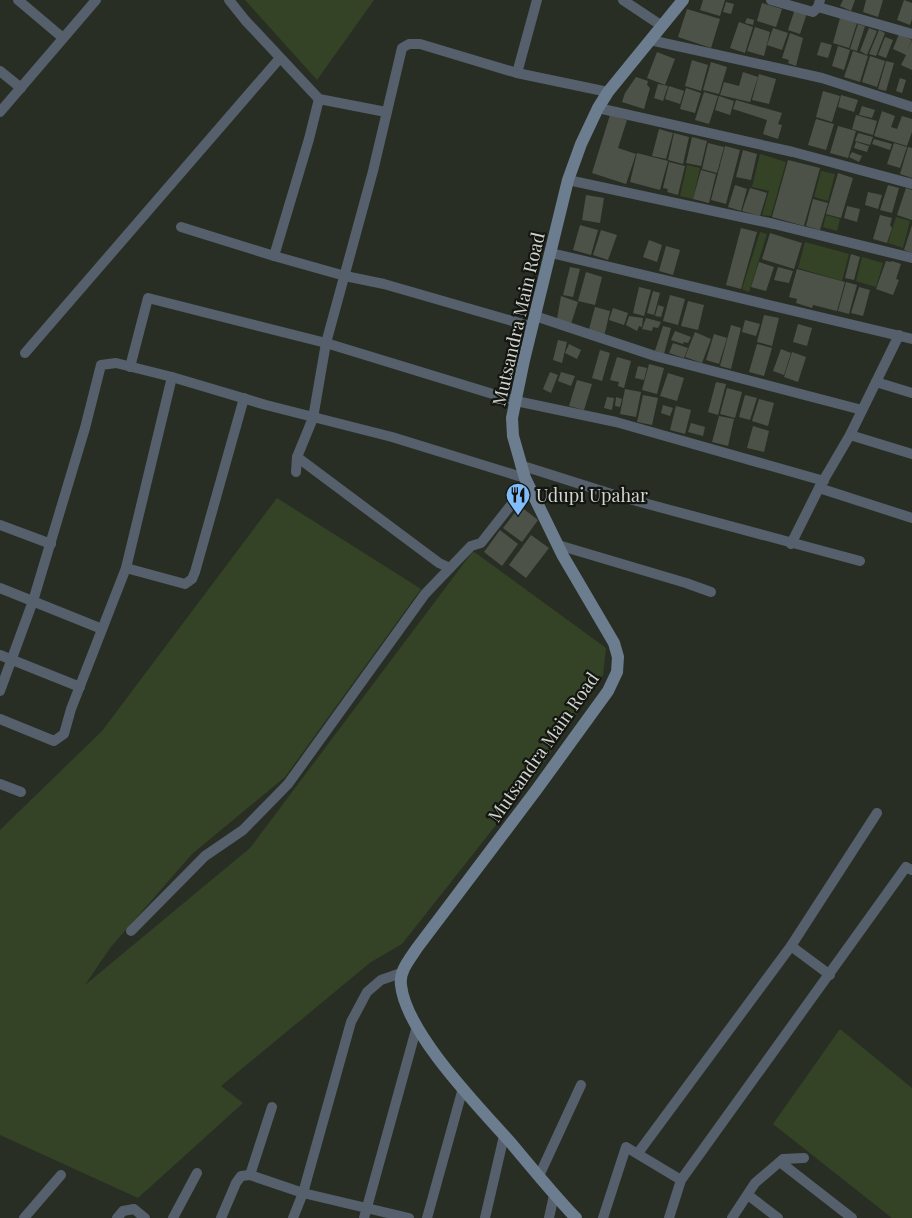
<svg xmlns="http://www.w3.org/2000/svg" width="912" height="1218" font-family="'Playfair Display',serif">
<rect width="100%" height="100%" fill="#292e25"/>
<g fill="#344225">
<polygon points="245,0 374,0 317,80"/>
<polygon points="760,154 786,162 771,216 762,215 769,191 752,187"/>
<polygon points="687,165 700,168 693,199 680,196"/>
<polygon points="821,171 835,174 828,201 814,197"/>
<polygon points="826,215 840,219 837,231 823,227"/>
<polygon points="896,217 910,221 903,248 888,243"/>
<polygon points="760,232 767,234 749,292 742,289"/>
<polygon points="805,242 849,254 842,281 798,268"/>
<polygon points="862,257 883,263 876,287 856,281"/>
<polygon points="277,498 421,589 285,777 192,854 110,948 85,985 250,848 473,551 606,648 603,675 534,777 402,944 371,962 221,1086 243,1103 138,1198 0,1135 0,830 102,731"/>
<polygon points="840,1029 912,1088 912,1218 892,1218 773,1124"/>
</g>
<g fill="#4d5248">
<polygon points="703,0 725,0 720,16 700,10"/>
<polygon points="843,0 855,0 851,11 840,6"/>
<polygon points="866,0 883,0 878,17 863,12"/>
<polygon points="904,0 912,3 912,19 910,25 897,20"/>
<polygon points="726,2 734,4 731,14 723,12"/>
<polygon points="762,3 782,9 776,27 757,21"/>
<polygon points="687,9 720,19 711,48 678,37"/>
<polygon points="795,9 807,13 800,34 788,30"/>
<polygon points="747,18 754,20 753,25 745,23"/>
<polygon points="840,18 857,23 849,48 833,43"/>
<polygon points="739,22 753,27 745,53 730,48"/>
<polygon points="858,24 865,26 857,51 850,49"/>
<polygon points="755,27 770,32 764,56 747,51"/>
<polygon points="773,28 788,33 782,50 767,45"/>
<polygon points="869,28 877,31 867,55 860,51"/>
<polygon points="879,30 885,33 876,56 869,54"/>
<polygon points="790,33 803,38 796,66 788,63 789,60 782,58"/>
<polygon points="899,34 912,40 907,50 912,41 912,70 901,65 906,55 893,49"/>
<polygon points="885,37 893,40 886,58 878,55"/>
<polygon points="821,42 832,45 828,58 817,55"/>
<polygon points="838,46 850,50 844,70 832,66"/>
<polygon points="853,51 868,56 860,82 844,77"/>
<polygon points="657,52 675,59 665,85 647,78"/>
<polygon points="870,56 885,61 877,87 862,82"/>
<polygon points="692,60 708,65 701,91 685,86"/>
<polygon points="886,61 894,63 886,91 878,89"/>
<polygon points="711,62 727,67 719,94 703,90"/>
<polygon points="743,72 758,77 750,102 720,95 724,82 739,86"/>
<polygon points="759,74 776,79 769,104 752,100"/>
<polygon points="636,77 648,81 647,85 650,88 644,109 622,102 625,93"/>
<polygon points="900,78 906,80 902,93 896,91"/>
<polygon points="658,84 668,86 663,101 654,98"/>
<polygon points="669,86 684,91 680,104 665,99"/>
<polygon points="686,88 701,93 695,113 680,109"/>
<polygon points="823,91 840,96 832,122 816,117"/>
<polygon points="704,92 718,96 709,124 695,120"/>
<polygon points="841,95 858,100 854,112 838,107"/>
<polygon points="719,96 734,101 730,115 715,110"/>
<polygon points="736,100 782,113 778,124 782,125 778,139 763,134 767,120 733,109"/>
<polygon points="862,106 875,110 872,118 859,115"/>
<polygon points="882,111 895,116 891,127 897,129 902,116 912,119 912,132 907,146 874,136"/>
<polygon points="610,115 627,120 618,148 636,154 626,184 592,173"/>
<polygon points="856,115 877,121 873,135 852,129"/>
<polygon points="816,119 834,124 826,150 808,145"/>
<polygon points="838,126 856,131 848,158 830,153"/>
<polygon points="659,129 673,133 666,159 652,156"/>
<polygon points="674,133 689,137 683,164 668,160"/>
<polygon points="858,133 873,137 870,145 855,141"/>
<polygon points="692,137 707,141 701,166 686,163"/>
<polygon points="874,139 892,144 890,150 872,144"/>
<polygon points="856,142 869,146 867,152 854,148"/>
<polygon points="708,143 724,147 717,173 702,169"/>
<polygon points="894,143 907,147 900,168 887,164"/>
<polygon points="725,146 740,150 726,204 711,200"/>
<polygon points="908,147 912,148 912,178 900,174"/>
<polygon points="743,150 757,154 751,180 736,177"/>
<polygon points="852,152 862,156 859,162 849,157"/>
<polygon points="637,153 668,161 660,190 630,182"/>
<polygon points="788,160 820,168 804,226 772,217"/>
<polygon points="669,162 685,166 678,195 667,192 668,189 663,188"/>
<polygon points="701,170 716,174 709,203 693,199"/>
<polygon points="838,173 853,178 841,218 826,214"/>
<polygon points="735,185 747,189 741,211 728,207"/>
<polygon points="888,185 899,188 892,213 880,210"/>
<polygon points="750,188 767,193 760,216 742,211"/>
<polygon points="906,188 912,190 912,220 897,215"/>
<polygon points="868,192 882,195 878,209 865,205"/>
<polygon points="586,195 604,198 600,223 582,220"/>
<polygon points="813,199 828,203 820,230 806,226"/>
<polygon points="847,206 860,209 857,222 844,218"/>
<polygon points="880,215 892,218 890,225 892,228 887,243 873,239"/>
<polygon points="580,225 598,230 591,255 573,250"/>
<polygon points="912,225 912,253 904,250"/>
<polygon points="741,228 757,232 741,289 726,285"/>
<polygon points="601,230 617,235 608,260 593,255"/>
<polygon points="770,233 802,243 794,269 762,259"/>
<polygon points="649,240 662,245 657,262 643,257"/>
<polygon points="666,246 680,250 673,275 659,271"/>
<polygon points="851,254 860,257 854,280 845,278"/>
<polygon points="886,261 891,262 892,261 901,264 896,279 899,280 893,295 876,289"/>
<polygon points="759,262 774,267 766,291 751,287"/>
<polygon points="570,267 580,269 573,297 563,295"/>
<polygon points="778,267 793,271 789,283 774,280"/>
<polygon points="797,269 845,282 837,311 813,305 812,308 796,303 797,299 789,297"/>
<polygon points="586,272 602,277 595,305 578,301"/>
<polygon points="846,282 857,285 849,314 838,311"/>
<polygon points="639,287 651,290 644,316 633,313"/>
<polygon points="859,287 870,290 863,316 851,313"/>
<polygon points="653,291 660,293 654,315 647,313"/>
<polygon points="670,295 685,299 678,325 663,321"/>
<polygon points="561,296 578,302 571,324 557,319"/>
<polygon points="688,301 704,305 698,330 681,326"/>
<polygon points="658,305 664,307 661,317 655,316"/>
<polygon points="595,307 610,311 604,337 588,333"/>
<polygon points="613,308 628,313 624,325 609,320"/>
<polygon points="764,315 779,318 772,346 757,342"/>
<polygon points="629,316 643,318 642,327 639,326 637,331 626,325"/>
<polygon points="646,318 661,322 658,328 653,327 652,331 642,329"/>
<polygon points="745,320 760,324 756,336 742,332"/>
<polygon points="798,324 812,328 807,346 793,342"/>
<polygon points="731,325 741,328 731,369 720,366"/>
<polygon points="663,326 671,328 664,354 655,351"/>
<polygon points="675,331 691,337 688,343 684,342 683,344 671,340"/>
<polygon points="695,332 711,339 702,363 685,357"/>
<polygon points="714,334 727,338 719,364 706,360"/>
<polygon points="558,340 567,342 562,363 553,360"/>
<polygon points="673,343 688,348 684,358 669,353"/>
<polygon points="569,344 581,350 577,359 565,353"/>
<polygon points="757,344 772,348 764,376 749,372"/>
<polygon points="781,349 791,353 784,375 773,371"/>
<polygon points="600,350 610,353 602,381 592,378"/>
<polygon points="792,352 806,357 798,382 784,377"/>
<polygon points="617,357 631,361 624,388 618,386 619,382 610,380"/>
<polygon points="649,364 664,368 657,394 642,390"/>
<polygon points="638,366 647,368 644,380 635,378"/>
<polygon points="550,372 558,375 551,393 543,389"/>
<polygon points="561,372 575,376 571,386 558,381"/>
<polygon points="668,373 684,378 677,401 660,396"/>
<polygon points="577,380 592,384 584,410 569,406"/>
<polygon points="716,382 726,384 718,415 708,412"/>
<polygon points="727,388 742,392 735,418 720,414"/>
<polygon points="625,389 641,392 636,417 620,414"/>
<polygon points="643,395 658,398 652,425 637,422"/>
<polygon points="745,395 757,398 750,420 739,417"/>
<polygon points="607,397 614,398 612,410 604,408"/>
<polygon points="616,397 622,399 620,407 615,406"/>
<polygon points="759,399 774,403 768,426 752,421"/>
<polygon points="663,405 673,408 670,416 661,413"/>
<polygon points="676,406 691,410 685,434 670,430"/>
<polygon points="719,416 734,419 728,446 712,442"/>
<polygon points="691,423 705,427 703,436 688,432"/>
<polygon points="753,426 769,431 764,452 747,448"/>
<polygon points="520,506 538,520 522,542 503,528"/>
<polygon points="500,530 518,544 502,566 484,552"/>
<polygon points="531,535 549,548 526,578 509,565"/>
</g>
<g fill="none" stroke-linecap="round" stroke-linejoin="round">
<g stroke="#55606c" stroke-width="10">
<polyline points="18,0 63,38"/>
<polyline points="229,0 245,20 319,99 386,112"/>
<polyline points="623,0 662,26"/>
<polyline points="771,0 813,12 818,7 820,0"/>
<polyline points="818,7 912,34"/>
<polyline points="650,40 822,78 912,107"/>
<polyline points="0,71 21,88"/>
<polyline points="517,73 537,0"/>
<polyline points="598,108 793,152 912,184"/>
<polyline points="0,112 96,0"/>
<polyline points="568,180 774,224 912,258"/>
<polyline points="181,227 274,256 345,276 384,284 533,327"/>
<polyline points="551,253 912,339"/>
<polyline points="274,256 309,139 319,99"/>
<polyline points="535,316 655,356 862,410"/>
<polyline points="25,353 280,58"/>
<polyline points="130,367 148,298 326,343 516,401 616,422 824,481"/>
<polyline points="876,382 912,393"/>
<polyline points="850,435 912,454"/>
<polyline points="297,457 439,563 450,568"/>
<polyline points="520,465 618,496 860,561"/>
<polyline points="296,472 297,457 313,418 326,343 373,171 402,48 409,44 420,44 517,73 608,92"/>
<polyline points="819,488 912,518"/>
<polyline points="0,525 51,544"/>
<polyline points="791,544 819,488 850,435 899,335"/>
<polyline points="558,545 686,583 711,592"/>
<polyline points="126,568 185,584 192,579 195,572 244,398"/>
<polyline points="0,588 102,629"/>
<polyline points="0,655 80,687"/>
<polyline points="0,691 33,601 85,428 101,365 116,363 172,377 266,405 392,437 525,478"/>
<polyline points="0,719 54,741 64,734 71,709 126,568 172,377"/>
<polyline points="0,784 21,792"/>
<polyline points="131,931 205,856 243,830 288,784 425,594 471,546 481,543 511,505 530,488"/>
<polyline points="791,946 830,975"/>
<polyline points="638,1153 791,946 877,813"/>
<polyline points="780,1162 852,1218"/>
<polyline points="250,1175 272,1107"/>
<polyline points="539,1176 581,1085"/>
<polyline points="748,1195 778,1218"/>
<polyline points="24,1218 61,1175"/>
<polyline points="117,1218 123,1211 134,1209 145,1218"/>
<polyline points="173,1218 197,1173"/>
<polyline points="221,1218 236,1183 241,1176 250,1175 303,1193 409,1218"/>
<polyline points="293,1218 303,1193 351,1022 367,992 381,980 401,973"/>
<polyline points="364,1218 417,1026"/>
<polyline points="427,1218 463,1088"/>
<polyline points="485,1218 504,1136"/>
<polyline points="549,1218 554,1195"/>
<polyline points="603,1218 626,1147 681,1180"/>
<polyline points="669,1218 681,1180 906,867 912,870"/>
<polyline points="732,1218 755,1183 783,1159 804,1158"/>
</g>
<path stroke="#6b7d8f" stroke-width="12" d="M576 1218C553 1194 532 1168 511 1143 479 1107 406 1033 401 985 399 971 410 959 417 948L537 789 608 691 617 672 618 657 614 643 563 556 525 478 513 436 512 418 524 360 568 180 581 144 598 108 608 92 683 0"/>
</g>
<defs>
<symbol id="restaurant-pin" viewBox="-11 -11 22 30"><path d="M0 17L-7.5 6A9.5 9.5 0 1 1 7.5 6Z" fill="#80bdfa" stroke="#131611"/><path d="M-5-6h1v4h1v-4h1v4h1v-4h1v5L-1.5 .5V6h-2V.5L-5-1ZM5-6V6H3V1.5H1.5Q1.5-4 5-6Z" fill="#111"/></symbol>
</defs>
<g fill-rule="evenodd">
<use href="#restaurant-pin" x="504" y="481" width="28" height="38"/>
</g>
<g text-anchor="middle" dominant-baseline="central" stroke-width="4.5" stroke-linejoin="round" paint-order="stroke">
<g font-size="18" fill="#d2d5cf" stroke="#131611">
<text transform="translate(518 319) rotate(-77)">Mutsandra Main Road</text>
<text transform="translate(543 747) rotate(-55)">Mutsandra Main Road</text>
</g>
<g font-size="18" fill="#d2d5cf" stroke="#131611" text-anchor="start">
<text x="536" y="495">Udupi Upahar</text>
</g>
</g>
</svg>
